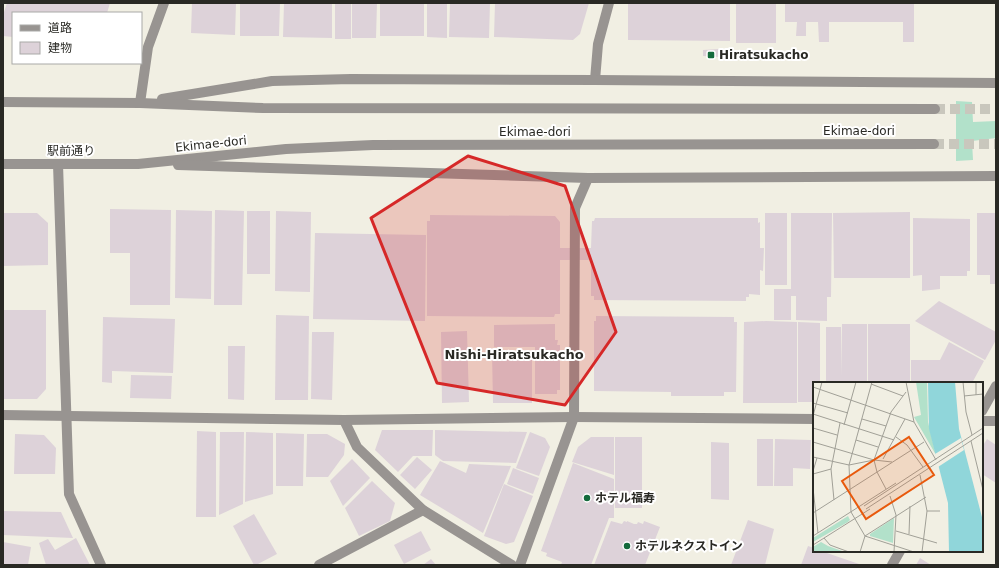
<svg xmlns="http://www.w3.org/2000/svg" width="999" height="568" font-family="'DejaVu Sans','Noto Sans JP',sans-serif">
<rect width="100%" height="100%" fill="#f1efe3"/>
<polygon fill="#b2e1ca" points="956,101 972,102 973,122 996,121 996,138 972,141 973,160 956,161"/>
<g fill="#ddd2d9">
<polygon points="7,3 110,3 107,13 13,13 13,37 3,36 3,15"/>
<polygon points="192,3 236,3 235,35 191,33"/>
<polygon points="240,3 280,3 279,36 240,36"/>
<polygon points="284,3 332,3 332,38 283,37"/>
<rect x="335" y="3" width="16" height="36"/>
<polygon points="352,3 377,3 376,38 352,38"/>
<rect x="380" y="3" width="44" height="33"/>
<polygon points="427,3 447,3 447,38 427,37"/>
<polygon points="450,3 490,3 489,38 449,37"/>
<polygon points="495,3 589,3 580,34 573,40 494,37"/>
<polygon points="628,3 730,3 730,41 628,40"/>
<rect x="736" y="3" width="40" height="40"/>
<polygon points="785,3 914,3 914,42 903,42 903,22 829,22 829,42 819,42 818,22 806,22 806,36 796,36 797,22 785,22"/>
<polygon points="719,49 719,57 703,56 703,50"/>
<polygon points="110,209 171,210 170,305 130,305 130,253 110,253"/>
<polygon points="176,210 212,211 211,299 175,298"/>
<polygon points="215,210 244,211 242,305 214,305"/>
<rect x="247" y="211" width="23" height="63"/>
<polygon points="276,211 311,212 310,292 275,291"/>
<polygon points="910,212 910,278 834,278 833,213"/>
<polygon points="3,213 37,213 48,223 48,265 3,266"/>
<rect x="765" y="213" width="22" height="72"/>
<polygon points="791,213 832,213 831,297 827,297 827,321 796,320 796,296 791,296 791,320 774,320 774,289 791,289"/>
<polygon points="977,213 996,213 996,284 990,284 990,275 977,275"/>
<polygon points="430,215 555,216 560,222 560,248 591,248 592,221 594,221 595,218 758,218 758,223 760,222 760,248 764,248 763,271 760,270 760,295 749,294 749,297 746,297 746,301 594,300 594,296 591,296 591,260 560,260 560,314 555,314 554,317 427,316 427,221 430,221"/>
<polygon points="913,218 970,219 970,271 967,271 967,276 940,276 940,289 922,291 922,275 913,276"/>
<polygon points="315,233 426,235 425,321 313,319"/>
<polygon points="939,301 996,332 996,340 985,360 915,321"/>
<polygon points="3,310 46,310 46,389 37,399 3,399"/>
<polygon points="276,315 309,316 308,400 275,400"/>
<polygon points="596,316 734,317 734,322 737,322 736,392 724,392 724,396 671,396 671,392 594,391 594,321 596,321"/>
<polygon points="103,317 175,319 173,373 112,371 112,383 102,382"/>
<polygon points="766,321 797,322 797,403 743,403 744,322"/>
<polygon points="798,322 820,323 820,383 814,383 814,402 798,402"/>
<polygon points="555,324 555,340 558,340 557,345 560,345 560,390 557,390 557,394 535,394 535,347 494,347 494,325"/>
<polygon points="842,324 867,324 867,383 826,383 826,327 841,327 841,376"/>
<rect x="868" y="324" width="42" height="59"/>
<polygon points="467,331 469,402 442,403 441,332"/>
<polygon points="312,332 334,332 332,400 311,399"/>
<polygon points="949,342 984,361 972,383 911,383 911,360 940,360"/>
<polygon points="228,346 245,346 244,400 228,399"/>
<polygon points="492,352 532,352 532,403 493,403"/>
<polygon points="131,375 172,376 171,399 130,398"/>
<polygon points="382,430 433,430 432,456 413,456 398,472 375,450"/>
<polygon points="435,430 527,432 516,463 443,461 435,455"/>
<polygon points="197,431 216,432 216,517 196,517"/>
<polygon points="220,432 244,432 243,504 219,515"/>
<polygon points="246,432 273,433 273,494 245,502"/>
<polygon points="530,432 545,438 550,447 539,476 516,468"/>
<polygon points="276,433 304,434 303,486 276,486"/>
<polygon points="15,434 44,435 56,448 55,474 14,474"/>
<polygon points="307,434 327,434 345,444 344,455 328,477 306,477"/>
<polygon points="591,437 614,437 614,475 572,462 578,447"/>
<rect x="615" y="437" width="27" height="71"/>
<rect x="757" y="439" width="16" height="47"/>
<polygon points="775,439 811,440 810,469 793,468 793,486 774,486"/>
<polygon points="987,439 996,445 996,483 982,474 982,447"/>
<polygon points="711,442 729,443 729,500 711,499"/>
<polygon points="417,457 432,470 415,489 400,475"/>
<polygon points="352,459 370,478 343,506 330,481"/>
<polygon points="440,461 466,473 469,464 511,466 483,533 420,495"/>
<polygon points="573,463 614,479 614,518 609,518 591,565 561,565 562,562 546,556 547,553 541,551"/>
<polygon points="513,468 539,478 533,494 507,484"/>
<polygon points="372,481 395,503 390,521 359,536 345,508"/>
<polygon points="504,484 533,496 514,542 506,544 484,536"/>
<polygon points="3,511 61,512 73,538 3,535"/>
<polygon points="254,514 277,554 256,565 254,565 233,526"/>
<polygon points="748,520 774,529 765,565 731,565"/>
<polygon points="611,521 622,524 624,521 627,522 627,521 634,524 637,524 638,522 643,524 644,521 660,527 645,565 594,565"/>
<polygon points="421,531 431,550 404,564 394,545"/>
<polygon points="76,538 90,565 46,565 39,543 48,539 55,550"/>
<polygon points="3,542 31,547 28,565 3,565"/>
<polygon points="808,546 814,548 814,551 821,551 862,565 801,565"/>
<polygon points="920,558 931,565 916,565"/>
<polygon points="431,559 436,565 423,565"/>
</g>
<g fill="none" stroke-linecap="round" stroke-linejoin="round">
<g stroke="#c9c7bd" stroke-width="10" stroke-dasharray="10 5" stroke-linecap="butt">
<polyline points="935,109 996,109"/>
<polyline points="934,144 996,144"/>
</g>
<g stroke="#989491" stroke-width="10">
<polyline points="595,80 598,44 609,3"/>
<polyline points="140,103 148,47 164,3"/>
<polyline points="58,164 69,494 101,565"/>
<polyline points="3,415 344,420 574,417 814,419"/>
<polyline points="344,420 357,447 423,510 512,565"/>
<polyline points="982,421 996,421"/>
<polyline points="319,565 423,510"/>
<polyline points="520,565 574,417 575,208 588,178"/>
</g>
<g stroke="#989491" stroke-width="10">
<polyline points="162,99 272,81 351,79 595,80 996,83"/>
<polyline points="3,102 140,103 263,108 935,109"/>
<polyline points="3,164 138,164 286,149 373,145 934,144"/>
<polyline points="178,165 588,178 996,176"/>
<polyline points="982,411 996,386"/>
<polyline points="892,565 900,551"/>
</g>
</g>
<path fill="#d62828" fill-opacity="0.2" stroke="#d62828" stroke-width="3" stroke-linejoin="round" d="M468 156 565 186 616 332 565 405 437 383 371 218Z"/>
<g fill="#146a3c" stroke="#fff" stroke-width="1.5">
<rect x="707" y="51" width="8" height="8" rx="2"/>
<circle cx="587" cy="498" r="4"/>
<circle cx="627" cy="546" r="4"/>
</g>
<g text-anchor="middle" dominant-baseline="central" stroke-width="4" stroke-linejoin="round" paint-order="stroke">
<g font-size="12" font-weight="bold" fill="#292924" stroke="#fff" text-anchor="start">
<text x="719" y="55">Hiratsukacho</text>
<text x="595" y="498">ホテル福寿</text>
<text x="635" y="546">ホテルネクストイン</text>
</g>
<g font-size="12" fill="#292924" stroke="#fff">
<text x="859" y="131">Ekimae-dori</text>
<text x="535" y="132">Ekimae-dori</text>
<text transform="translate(211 144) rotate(-6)">Ekimae-dori</text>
<text x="71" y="151">駅前通り</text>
</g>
<g font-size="13" font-weight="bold" fill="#292924" stroke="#fff">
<text x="514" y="354">Nishi-Hiratsukacho</text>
</g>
</g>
<g transform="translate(813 382)">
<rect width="170" height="170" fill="#f1efe3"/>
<path d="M103 0H114L115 40 123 73 101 35 108 33ZM35 134 37 138 35 140 0 160V156ZM81 136 80 161 57 154V152ZM8 160 15 164 32 170H0V165Z" fill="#b2e1ca"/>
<path d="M115 0H142L146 47 170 139V170H136L135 121 116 47Z" fill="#90d6da"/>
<path d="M148 56 151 68 125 85 122 72Z" fill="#f1efe3"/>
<path fill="none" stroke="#a1a097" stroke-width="1" d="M93 0 101 40 123 78M150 0 153 30 159 53M58 2 90 14M0 5 101 40M163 13V0M151 14 170 12M0 21 35 31M0 32 81 58M0 34 9 0M49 37 73 44M31 43 43 0M0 46 24 53M83 55 94 63 110 85M43 58 65 65M158 59 170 108M0 60 61 78 79 80M0 75 36 83 61 78M70 77 92 37M0 89 4 76M0 92 18 87M107 93 114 129 109 170M0 106 5 151M73 107 64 90 61 78 78 30 93 10M77 114 83 133 81 170M21 118 18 87 27 41M51 124 170 46M53 127 170 51M114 129H127M0 131 111 60M83 149 124 161M96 152 97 124M0 154 83 101M52 154 113 115M52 154 101 170M11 156 17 163 36 170M0 163 57 127M47 170 52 154 38 130 36 83 59 0"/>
<path fill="#e8590c" fill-opacity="0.15" stroke="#e8590c" stroke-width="2" d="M96 55 121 93 53 137 29 99Z"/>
<rect width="170" height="170" fill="none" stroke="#292924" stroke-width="2"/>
</g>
<rect width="999" height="568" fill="none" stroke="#292924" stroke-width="8"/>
<rect x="12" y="12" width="130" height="52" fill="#ffffff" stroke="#a9a9a7"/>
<rect x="20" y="25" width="20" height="6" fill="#989491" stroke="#a9a9a7"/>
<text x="48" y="32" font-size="12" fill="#292924">道路</text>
<rect x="20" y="42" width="20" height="12" fill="#ddd2d9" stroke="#a9a9a7"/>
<text x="48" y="52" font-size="12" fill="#292924">建物</text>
</svg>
